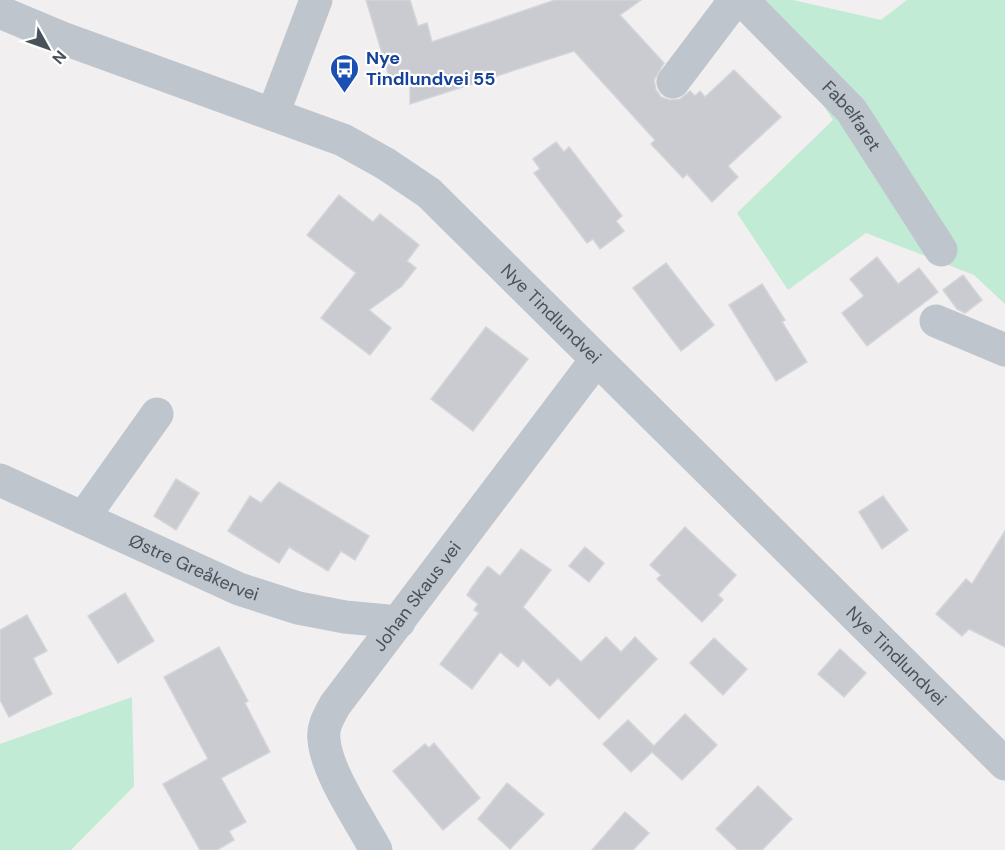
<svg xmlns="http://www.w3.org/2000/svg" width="1005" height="850" font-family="'DM Sans',sans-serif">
<rect width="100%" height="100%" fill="#f1efef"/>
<g fill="#c1ebd5">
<polygon points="754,0 793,0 881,20 907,0 1005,0 1005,304 974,275 866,233 788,290 737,213 833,120"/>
<polygon points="132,697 134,786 71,850 0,850 0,744"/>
</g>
<g fill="#c9cbd1" stroke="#d3d5da" stroke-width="1.5">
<polygon points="366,0 410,0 418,26 427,23 432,42 555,0 641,0 620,15 664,63 654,80 656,90 661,97 670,100 680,99 690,91 695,96 700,91 705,97 734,70 781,117 728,166 738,177 712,202 687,174 683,178 651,144 655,140 574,51 410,104 410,77 391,83"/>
<polygon points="556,142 564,152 569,147 622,216 616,221 624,231 600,249 593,239 587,243 534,173 540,169 533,159"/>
<polygon points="339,195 373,222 380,214 419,245 407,261 416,268 402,286 369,310 391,328 370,355 321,318 356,273 307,235"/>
<polygon points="877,257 898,284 919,268 938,292 867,346 842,313 864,296 850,279"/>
<polygon points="666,263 714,325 681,351 633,288"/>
<polygon points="963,275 982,300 965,313 957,309 943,290"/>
<polygon points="762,284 785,320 782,322 807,362 776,381 729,305"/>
<polygon points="486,327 528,359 473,431 431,399"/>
<polygon points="176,479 199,493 176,530 154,516"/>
<polygon points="279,482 369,536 355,560 341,551 328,571 289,547 279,563 228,531 250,496 261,503"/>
<polygon points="883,496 908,530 882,549 859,512"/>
<polygon points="685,527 736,575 718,595 723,600 702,622 657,579 661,575 650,565"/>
<polygon points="1005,531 1005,647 969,629 962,636 936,614 966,579 972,584"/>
<polygon points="585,547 604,563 589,582 569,566"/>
<polygon points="521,549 551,570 523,607 581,662 606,637 621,652 635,637 657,659 599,719 558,678 550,686 523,660 518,667 500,652 472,689 440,664 479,613 474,610 478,604 467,595 472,587 487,567 489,567 500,576"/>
<polygon points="125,593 154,641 118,663 88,616"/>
<polygon points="27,615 47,651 33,658 52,694 9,717 0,700 0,630"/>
<polygon points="714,638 747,669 723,695 690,663"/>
<polygon points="219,647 248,701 245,703 270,752 221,778 246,822 229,831 234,840 217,850 200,850 163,784 208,759 164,677"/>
<polygon points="840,649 866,673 844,697 818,674"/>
<polygon points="685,714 717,745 682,780 652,752 631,772 603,744 628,720 654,746"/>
<polygon points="434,743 480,798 443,830 393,771 425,744 429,748"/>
<polygon points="507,783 544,814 510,849 478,819"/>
<polygon points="758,786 792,819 762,850 738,850 716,829"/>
<polygon points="625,812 649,833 633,850 592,850"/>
</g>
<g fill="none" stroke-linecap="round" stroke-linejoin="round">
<g stroke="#bfc5cc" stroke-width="33">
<path id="s1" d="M742 0 851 110 941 250"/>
<path id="s2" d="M0 12 62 38 343 140 386 164 429 193 1005 764"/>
<polyline points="673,82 735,0"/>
<polyline points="273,114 316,0"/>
<polyline points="936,321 1005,350"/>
<path id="s3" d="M0 480 239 589 298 608 345 617 399 622"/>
<polyline points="83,518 157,414"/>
<path id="s4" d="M376 850C360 820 327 773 324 740 322 727 329 716 335 705L596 360"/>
</g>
</g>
<defs>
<symbol id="bus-pin" viewBox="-11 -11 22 30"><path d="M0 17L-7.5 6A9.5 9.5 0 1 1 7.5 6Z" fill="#1a4fb4" stroke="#fff"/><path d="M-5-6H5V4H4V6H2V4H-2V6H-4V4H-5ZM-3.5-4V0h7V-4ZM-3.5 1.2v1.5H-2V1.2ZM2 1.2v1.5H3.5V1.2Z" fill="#fff"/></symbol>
</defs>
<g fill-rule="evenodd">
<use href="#bus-pin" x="328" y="52" width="33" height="45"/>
</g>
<g text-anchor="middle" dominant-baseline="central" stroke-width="4.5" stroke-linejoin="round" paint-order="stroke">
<g font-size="18" font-weight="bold" fill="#164399" stroke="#fff" text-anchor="start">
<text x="366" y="58">Nye<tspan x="366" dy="21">Tindlundvei 55</tspan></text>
</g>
<g font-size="18" fill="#49515b" stroke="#fff">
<text stroke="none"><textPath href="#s1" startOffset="160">Fabelfaret</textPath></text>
<text stroke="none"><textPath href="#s2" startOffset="639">Nye Tindlundvei</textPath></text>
<text stroke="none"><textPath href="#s3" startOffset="213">Østre Greåkervei</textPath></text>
<text stroke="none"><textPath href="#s4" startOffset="296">Johan Skaus vei</textPath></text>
<text stroke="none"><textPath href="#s2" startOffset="1125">Nye Tindlundvei</textPath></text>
</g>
</g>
<g transform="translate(48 48) rotate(130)" stroke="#ffffff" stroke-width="4.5" paint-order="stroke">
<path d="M0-4.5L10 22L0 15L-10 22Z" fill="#49515b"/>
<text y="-9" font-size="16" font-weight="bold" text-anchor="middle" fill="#49515b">N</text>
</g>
</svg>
